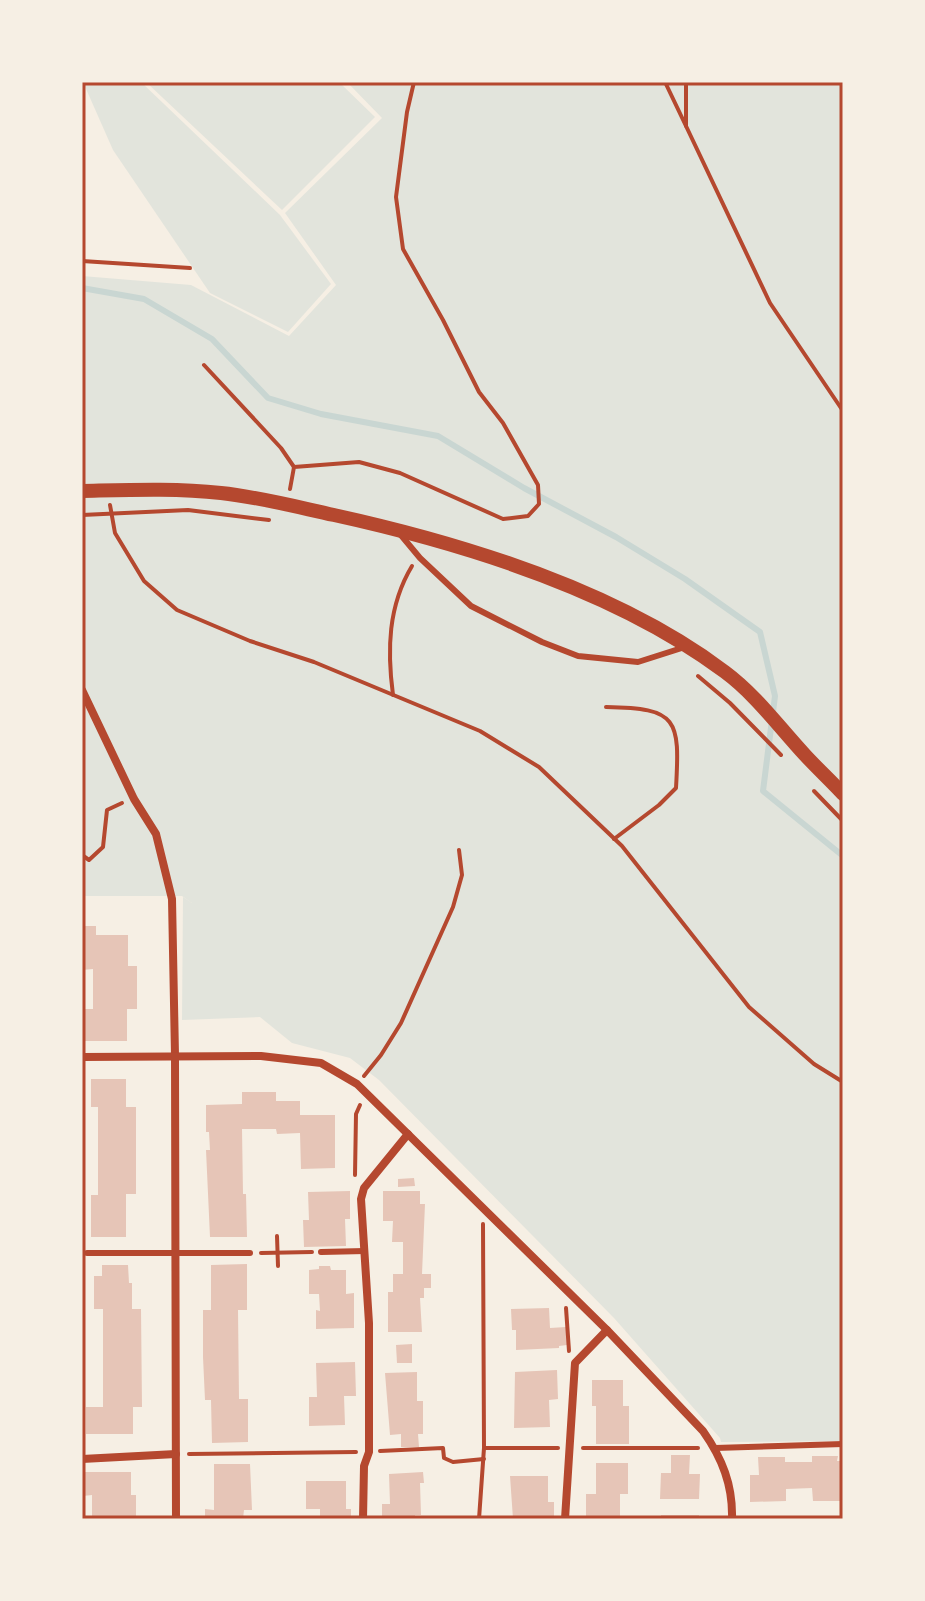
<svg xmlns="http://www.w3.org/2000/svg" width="925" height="1601" font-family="'IBM Plex Sans',sans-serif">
<rect width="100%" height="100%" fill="#f6efe4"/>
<g fill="#e2e4dc">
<polygon points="83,82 141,82 280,215 331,284 288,332 210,293 113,150"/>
<polygon points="146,82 339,82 375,117 282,210"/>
<polygon points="347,82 843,82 843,1441 721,1442 720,1438 614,1318 379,1080 350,1058 292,1043 260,1017 182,1020 183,897 192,903 182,896 82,896 82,276 191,285 289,336 336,285 285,213 382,118"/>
</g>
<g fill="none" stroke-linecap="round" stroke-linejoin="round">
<polyline stroke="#c9d6d2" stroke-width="6" points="82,288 144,299 212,339 268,398 321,414 438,436 524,488 616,537 685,579 760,632 775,696 763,791 843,856"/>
</g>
<g fill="#e6c5b7">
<polygon points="82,926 96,926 96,935 128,935 128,966 137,966 137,1009 127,1009 127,1041 82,1041 82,1009 93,1009 93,969 82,970"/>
<polygon points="91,1079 126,1079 126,1107 136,1107 136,1194 126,1194 126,1237 91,1237 91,1195 98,1195 98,1107 91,1107"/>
<polygon points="242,1092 276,1092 276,1101 300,1101 300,1115 335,1115 335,1168 301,1169 300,1133 277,1134 276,1129 242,1129 243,1194 246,1194 247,1237 210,1237 206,1150 210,1150 209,1132 206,1132 206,1105 242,1104"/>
<polygon points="414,1178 415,1186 398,1187 398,1179"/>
<polygon points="350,1191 350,1219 345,1219 346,1246 304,1247 303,1220 309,1220 308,1192"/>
<polygon points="383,1191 420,1191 420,1204 425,1204 422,1274 431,1274 431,1288 424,1288 424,1298 420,1298 422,1332 388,1332 388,1292 393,1292 393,1274 403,1274 403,1242 392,1242 393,1221 383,1221"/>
<polygon points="247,1264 247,1310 238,1310 239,1399 248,1399 248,1442 212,1443 211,1400 205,1400 203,1357 203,1310 211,1310 211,1265"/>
<polygon points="102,1265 128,1265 129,1283 132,1283 132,1309 141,1309 142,1407 133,1407 133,1434 86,1434 86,1407 103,1407 103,1309 94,1309 94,1276 102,1276"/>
<polygon points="319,1266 330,1266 331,1270 346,1270 346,1294 354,1293 354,1328 316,1329 316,1310 320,1311 319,1294 309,1294 309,1270 319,1269"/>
<polygon points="549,1308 550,1328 566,1327 567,1345 559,1346 559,1348 516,1350 516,1330 512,1330 511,1309"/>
<polygon points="412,1344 412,1363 397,1363 396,1345"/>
<polygon points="355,1362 356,1396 344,1396 345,1425 309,1426 309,1397 317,1397 316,1363"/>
<polygon points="557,1370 558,1399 549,1400 550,1427 514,1428 515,1372"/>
<polygon points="417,1372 417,1401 423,1401 423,1434 418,1434 419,1447 401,1447 401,1434 390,1435 385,1373"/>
<polygon points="592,1380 623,1380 623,1406 629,1406 629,1444 596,1444 596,1406 592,1406"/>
<polygon points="671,1455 690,1455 689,1474 700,1474 699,1499 660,1499 661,1473 671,1473"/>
<polygon points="812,1456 838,1456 837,1461 843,1461 842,1501 813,1501 812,1488 786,1489 786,1501 750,1502 750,1475 759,1475 758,1457 785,1457 785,1462 812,1462"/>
<polygon points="596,1463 628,1463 628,1494 620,1494 620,1519 586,1519 586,1494 596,1494"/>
<polygon points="214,1464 250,1464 252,1510 244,1510 243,1519 205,1519 205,1509 214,1510"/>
<polygon points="83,1472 131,1472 131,1495 136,1495 136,1519 92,1519 92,1495 83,1496"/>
<polygon points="423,1472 424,1483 420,1483 421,1515 415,1515 415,1519 382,1519 382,1504 390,1504 389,1474"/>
<polygon points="510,1476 548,1476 548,1502 554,1502 554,1519 513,1519"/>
<polygon points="306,1481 346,1481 346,1509 351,1509 351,1519 320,1519 320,1509 306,1509"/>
<rect x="661" y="1515" width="38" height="4"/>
</g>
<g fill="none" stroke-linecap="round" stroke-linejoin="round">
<g stroke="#b5482f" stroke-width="4">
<polyline points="665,82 686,126 686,82"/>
<polyline points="686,126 770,303 843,411"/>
<polyline points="82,261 190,268"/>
<polyline points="204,365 281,448 294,467"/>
<polyline points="290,489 294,467 359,462 400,473 503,519 528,516 539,504 538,485 503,423 479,392 443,320 403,249 396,197 407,112 414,82"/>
<polyline points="110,505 115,533 144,581 177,610 250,641 314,662 480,731 539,767 622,846 749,1007 814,1064 843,1082"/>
<polyline points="82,515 188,510 269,520"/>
<polyline points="698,676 730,703 781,755"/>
<path d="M393 695C387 650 388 606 412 566"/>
<path d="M606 707C678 708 680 719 676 788L659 805 614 839"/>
<polyline points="814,791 843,821"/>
<polyline points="82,855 89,860 103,847 107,810 122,803"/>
<polyline points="364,1076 381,1055 401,1023 453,907 462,875 459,850"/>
<polyline points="355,1175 356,1114 360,1105"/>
<polyline points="277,1236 278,1266"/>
<polyline points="261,1253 312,1252"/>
<polyline points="566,1308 569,1351"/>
<polyline points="484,1448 558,1448"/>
<polyline points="583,1448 698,1448"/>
<polyline points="380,1451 443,1448 444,1458 453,1462 484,1459"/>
<polyline points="189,1454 356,1452"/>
<polyline points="479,1519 484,1448 483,1224"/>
</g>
<g stroke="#b5482f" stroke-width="6">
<polyline points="400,534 420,558 471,606 542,642 578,656 638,662 685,647"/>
<polyline points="321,1252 365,1251"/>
<polyline points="87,1253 250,1253"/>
<polyline points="715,1448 843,1444"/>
</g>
<g stroke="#b5482f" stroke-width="8">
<polyline points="82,690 134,799 156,834 172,899 175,1055 176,1519"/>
<path d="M82 1057 261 1056 321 1063 357 1084 607 1330 703 1431C722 1458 733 1485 732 1519"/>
<polyline points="82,1459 176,1454"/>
<polyline points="363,1519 364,1466 369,1452 369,1323 361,1199 364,1188 408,1134"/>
<polyline points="565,1519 575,1363 607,1330"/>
</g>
<path stroke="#b5482f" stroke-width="14" d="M82 491C128 490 175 488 221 493 259 497 297 507 334 515 466 544 616 590 725 672 756 695 779 727 805 755 817 768 831 781 843 794"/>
</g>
<rect width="925" height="1601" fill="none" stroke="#f6efe4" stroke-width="168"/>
<rect x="84" y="84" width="757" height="1433" fill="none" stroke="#b5482f" stroke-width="3"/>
</svg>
